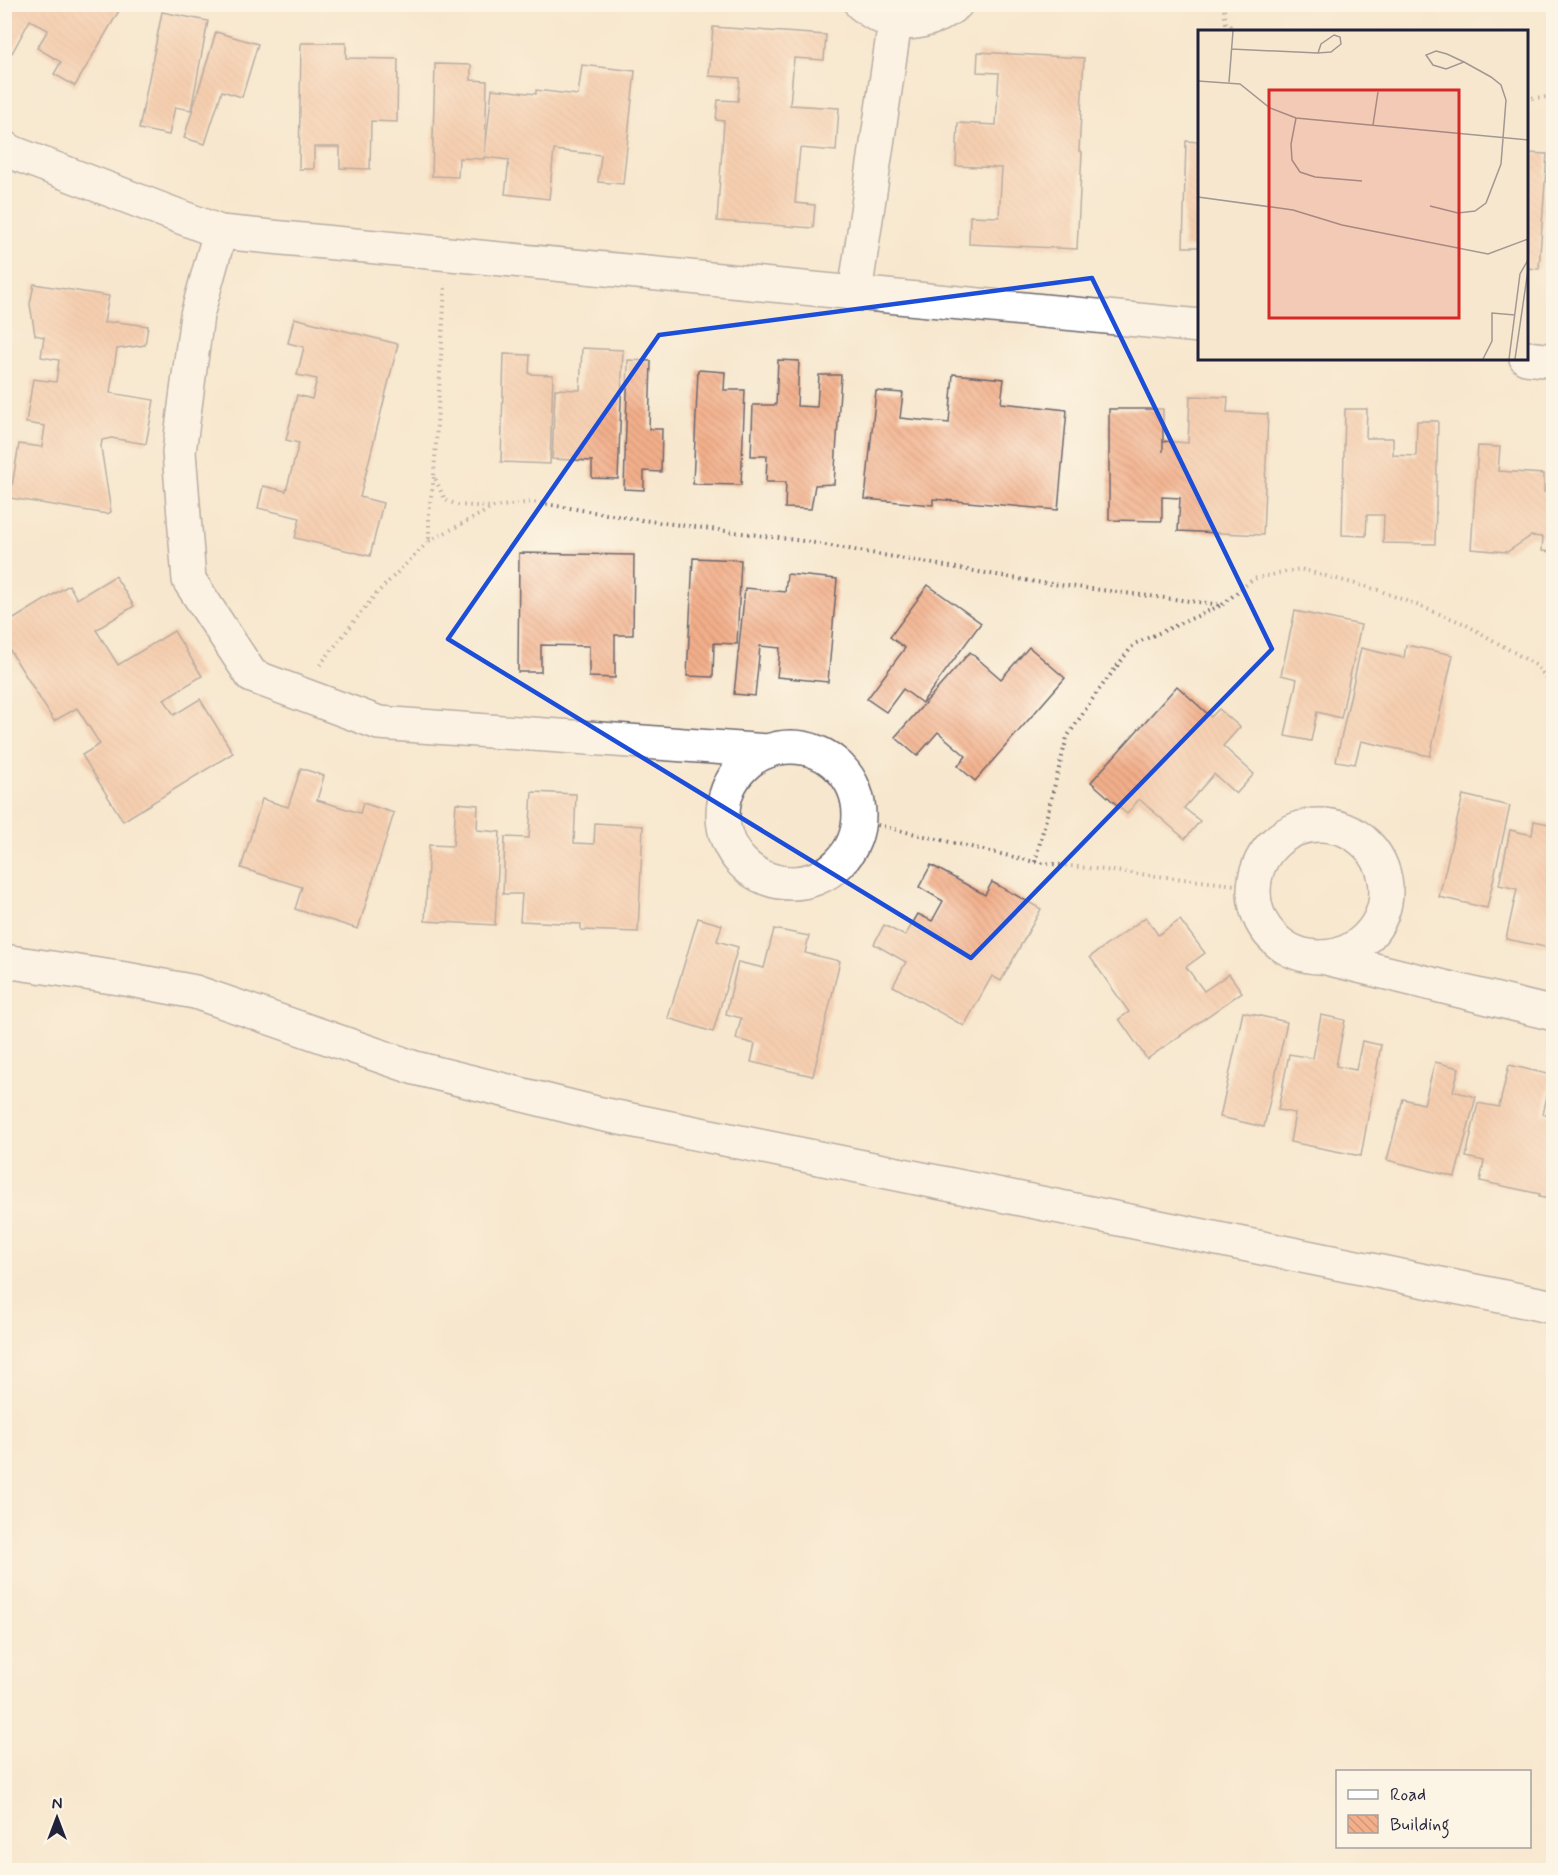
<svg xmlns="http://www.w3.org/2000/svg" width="1558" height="1875" font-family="Mynerve,sans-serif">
<defs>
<pattern id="building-back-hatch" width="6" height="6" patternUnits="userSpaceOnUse" patternTransform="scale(1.5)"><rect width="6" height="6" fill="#f3af8a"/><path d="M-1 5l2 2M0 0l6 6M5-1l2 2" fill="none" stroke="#d09678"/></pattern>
</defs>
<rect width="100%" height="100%" fill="#fcf5e5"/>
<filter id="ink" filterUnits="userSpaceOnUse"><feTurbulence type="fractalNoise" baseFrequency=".0167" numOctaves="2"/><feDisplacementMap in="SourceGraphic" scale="12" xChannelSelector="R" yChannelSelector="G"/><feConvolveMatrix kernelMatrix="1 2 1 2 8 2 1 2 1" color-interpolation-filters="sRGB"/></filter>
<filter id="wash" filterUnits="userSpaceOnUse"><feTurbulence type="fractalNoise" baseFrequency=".008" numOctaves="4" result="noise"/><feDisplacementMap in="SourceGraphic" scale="24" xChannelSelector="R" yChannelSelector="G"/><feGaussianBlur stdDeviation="1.35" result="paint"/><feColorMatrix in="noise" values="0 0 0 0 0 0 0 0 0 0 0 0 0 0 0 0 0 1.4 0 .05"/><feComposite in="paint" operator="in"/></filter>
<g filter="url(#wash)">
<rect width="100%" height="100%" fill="#f7e7ce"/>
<g id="blocks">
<g fill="url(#building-back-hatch)">
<polygon points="10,4 123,4 75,86 54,74 61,62 37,48 48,30 30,20 12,53 4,49 4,14"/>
<polygon points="162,12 208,21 191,110 175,107 169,135 139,129"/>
<polygon points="713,27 826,35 824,60 794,58 790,105 839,108 836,151 800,148 795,203 815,205 813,228 717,221 724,121 716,120 718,100 738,101 740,78 709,76"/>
<polygon points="216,32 258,44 242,97 222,91 205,144 184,138"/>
<polygon points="301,43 346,43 346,58 398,59 397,122 371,121 370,169 340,168 340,147 314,147 314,169 299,169"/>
<polygon points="978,52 1084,58 1079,151 1082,152 1077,249 969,244 970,216 999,217 1002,168 956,166 958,123 996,125 999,73 977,72"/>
<polygon points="435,64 471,65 471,80 487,81 485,152 492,89 536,94 536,90 578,95 582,65 635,71 623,184 598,182 601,155 554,150 549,199 505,194 509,160 484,157 484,159 459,158 458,177 432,176"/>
<polygon points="1186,141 1200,142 1200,247 1183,247"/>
<polygon points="1526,153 1547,154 1539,269 1526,268"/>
<polygon points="34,284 109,296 104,323 117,322 148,326 145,345 117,349 110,393 154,400 146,444 111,438 102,440 101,447 111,512 107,514 10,498 19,444 42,447 45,426 26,423 33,379 56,382 59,360 41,357 44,337 35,335 30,304"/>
<polygon points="294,318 398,344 360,497 383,503 370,556 295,538 300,518 258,508 263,486 286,491 299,443 286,440 297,395 312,399 317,379 297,375 304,347 288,343"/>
<polygon points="582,348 623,350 618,479 592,478 592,461 552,459 555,389 580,390"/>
<polygon points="504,354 530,355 529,374 553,375 550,464 501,462"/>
<polygon points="628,360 651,361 649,429 662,429 661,472 644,471 644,490 624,489"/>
<polygon points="778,360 799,361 797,406 817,407 819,375 841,375 834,484 815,485 811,509 785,508 786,482 766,482 767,456 751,456 753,405 776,405"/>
<polygon points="698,370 725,372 724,390 745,390 741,485 693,484"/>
<polygon points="953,374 1004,379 1001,403 1067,410 1058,510 933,499 933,505 865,499 876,391 903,393 900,418 949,423"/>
<polygon points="1190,396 1228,397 1227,412 1268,414 1263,535 1178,531 1180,498 1162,497 1162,521 1109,520 1109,409 1163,409 1163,452 1163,441 1188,443"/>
<polygon points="1345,409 1367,409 1366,438 1393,438 1393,455 1416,456 1417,421 1438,421 1435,544 1383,543 1384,515 1367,515 1366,536 1342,535"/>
<polygon points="1478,446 1500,447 1498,471 1544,474 1544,492 1554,492 1554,552 1542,551 1543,537 1531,536 1507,552 1471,549"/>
<polygon points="519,553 634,555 633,635 615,635 615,678 589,677 589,646 541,645 541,672 518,672"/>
<polygon points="693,558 741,560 737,644 714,643 713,677 687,676"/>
<polygon points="787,574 837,579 828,682 777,677 780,648 760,646 755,696 734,694 745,588 785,592"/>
<polygon points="115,576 134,606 96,630 118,665 174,631 202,676 164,699 174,715 200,699 233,753 123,821 82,755 100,744 77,708 54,721 4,641 4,625 69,585 77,599"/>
<polygon points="928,585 981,623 922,703 903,689 886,712 867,699 905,648 890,637"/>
<polygon points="1295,611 1361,625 1341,718 1317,712 1311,741 1285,736 1297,679 1281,675"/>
<polygon points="1406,645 1453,655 1430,756 1361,741 1355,764 1336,761 1361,648 1404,658"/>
<polygon points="1029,647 1065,678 975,781 958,766 966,756 938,732 917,756 895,737 970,652 1001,679"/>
<polygon points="1177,686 1211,717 1219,709 1240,727 1223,746 1254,774 1236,794 1214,774 1184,808 1200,821 1185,839 1139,799 1127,814 1091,782"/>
<polygon points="301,768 324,776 317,800 360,813 363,803 394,813 358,929 295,909 302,887 241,868 262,799 288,807"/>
<polygon points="532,792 576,794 574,843 594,844 595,823 643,826 638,932 581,930 581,924 520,921 522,894 503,894 505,837 529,838"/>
<polygon points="1463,795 1510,806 1487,908 1439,897"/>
<polygon points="456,803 478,805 477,830 500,832 495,925 425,921 429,845 453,846"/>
<polygon points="1534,821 1554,825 1554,934 1550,948 1506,939 1517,889 1499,885 1510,830 1532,835"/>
<polygon points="931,865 985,895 992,882 1041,909 1001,981 992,976 964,1026 893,986 906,962 874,944 884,925 905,936 918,914 932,921 943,901 919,887"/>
<polygon points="1146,917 1158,935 1180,920 1205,953 1186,967 1204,991 1229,974 1242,992 1147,1059 1119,1019 1129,1012 1090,957"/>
<polygon points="698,918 722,925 717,941 738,947 713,1032 668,1018"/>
<polygon points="774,929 809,936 805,953 840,961 813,1076 751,1062 755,1044 736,1039 741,1018 726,1014 738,962 764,968"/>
<polygon points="1243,1012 1287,1022 1264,1127 1220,1117"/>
<polygon points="1321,1015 1345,1020 1336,1066 1356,1070 1362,1041 1381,1045 1361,1156 1290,1142 1295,1113 1278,1110 1289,1054 1313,1058"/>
<polygon points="1435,1062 1459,1068 1453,1091 1476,1097 1455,1177 1387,1160 1403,1099 1424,1104"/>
<polygon points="1509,1065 1552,1075 1543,1114 1554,1116 1554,1200 1539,1197 1540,1194 1480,1181 1484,1161 1466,1157 1478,1103 1499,1107"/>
</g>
</g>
</g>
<g filter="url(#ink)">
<use href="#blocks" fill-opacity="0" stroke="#6d676e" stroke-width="1.5"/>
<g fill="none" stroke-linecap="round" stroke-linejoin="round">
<defs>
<g id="minor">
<path d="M861 4C867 9 874 14 881 17 906 29 935 21 956 4"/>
<polyline points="4,147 11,152 220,232 1200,326"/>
<polyline points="220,232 197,315 179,452 189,580 252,676 379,723 768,751"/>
<polyline points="855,293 895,22"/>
<polyline points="1526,358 1554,361"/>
<circle cx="791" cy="815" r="68"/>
<circle cx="1320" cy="891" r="66"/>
<polyline points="1322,957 1554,1014"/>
<polyline points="4,961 126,979 195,992 415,1068 596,1113 1554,1307"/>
</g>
</defs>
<use href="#minor" stroke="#6d676e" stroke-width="36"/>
<g stroke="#6d676e" stroke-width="4" stroke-dasharray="1.5 4.5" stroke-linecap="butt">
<polyline points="303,4 417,8 427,4"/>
<polyline points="1223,4 1226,23 1240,32"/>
<polyline points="1526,98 1554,97"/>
<polyline points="445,288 434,476 445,500 458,505 492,507"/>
<polyline points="429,541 494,507 533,502 642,520 803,541 1036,582 1222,605 1253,579 1300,569 1378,590 1463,623 1536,665 1554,687"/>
<polyline points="320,665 375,595 429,541 429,510 434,477"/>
<polyline points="860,821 1035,862 1253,887"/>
<polyline points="1035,862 1067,737 1098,691 1134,644 1222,605"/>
</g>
<use href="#minor" stroke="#fff" stroke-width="33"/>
</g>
</g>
<path d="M0 0H1558V1875H0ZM1092 278 1272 649 971 958 448 639 659 335Z" fill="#f7e7ce" fill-opacity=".55" fill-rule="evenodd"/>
<path fill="none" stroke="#1d4ed8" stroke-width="4.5" stroke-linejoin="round" d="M1092 278 1272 649 971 958 448 639 659 335Z"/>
<g transform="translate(1198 30)">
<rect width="330" height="330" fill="#f7e7ce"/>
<path fill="none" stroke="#a29893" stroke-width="1.5" d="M136 5 142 7 143 14 133 22 120 23 123 14ZM33 19 120 23M238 21 249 24 266 32 248 39 235 35 228 25ZM0 51 42 54 72 78 98 88 330 110M31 52 35 1M98 88 93 114 94 130 102 142 117 147 164 151M175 95 180 62M0 167 95 180 144 195 290 224 330 209M232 176 260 183 277 181 288 173 303 134 308 70 303 55 293 47 266 32M285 329 294 311V283L317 285M311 329 322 244 330 230M317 329 330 240"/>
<path fill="#d62828" fill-opacity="0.15" stroke="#d62828" stroke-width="3" d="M71 60H261V288H71Z"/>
<rect width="330" height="330" fill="none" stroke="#22223b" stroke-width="3"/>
</g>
<rect width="1558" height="1875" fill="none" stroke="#fcf5e5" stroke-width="24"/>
<rect x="1336" y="1770" width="195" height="78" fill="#fcf5e5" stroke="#a5a1a1" stroke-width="1.5"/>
<rect x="1348" y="1790" width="30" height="9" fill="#ffffff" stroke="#a5a1a1" stroke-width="1.5"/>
<text x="1390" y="1800" font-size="18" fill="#22223b">Road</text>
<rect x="1348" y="1815" width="30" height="18" fill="url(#building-back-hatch)" stroke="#a5a1a1" stroke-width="1.5"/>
<text x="1390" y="1830" font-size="18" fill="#22223b">Building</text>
<g transform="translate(57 1818)" stroke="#fcf5e5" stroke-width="4.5" paint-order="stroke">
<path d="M0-4.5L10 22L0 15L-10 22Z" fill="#22223b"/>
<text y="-9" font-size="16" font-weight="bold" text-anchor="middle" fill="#22223b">N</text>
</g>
</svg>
